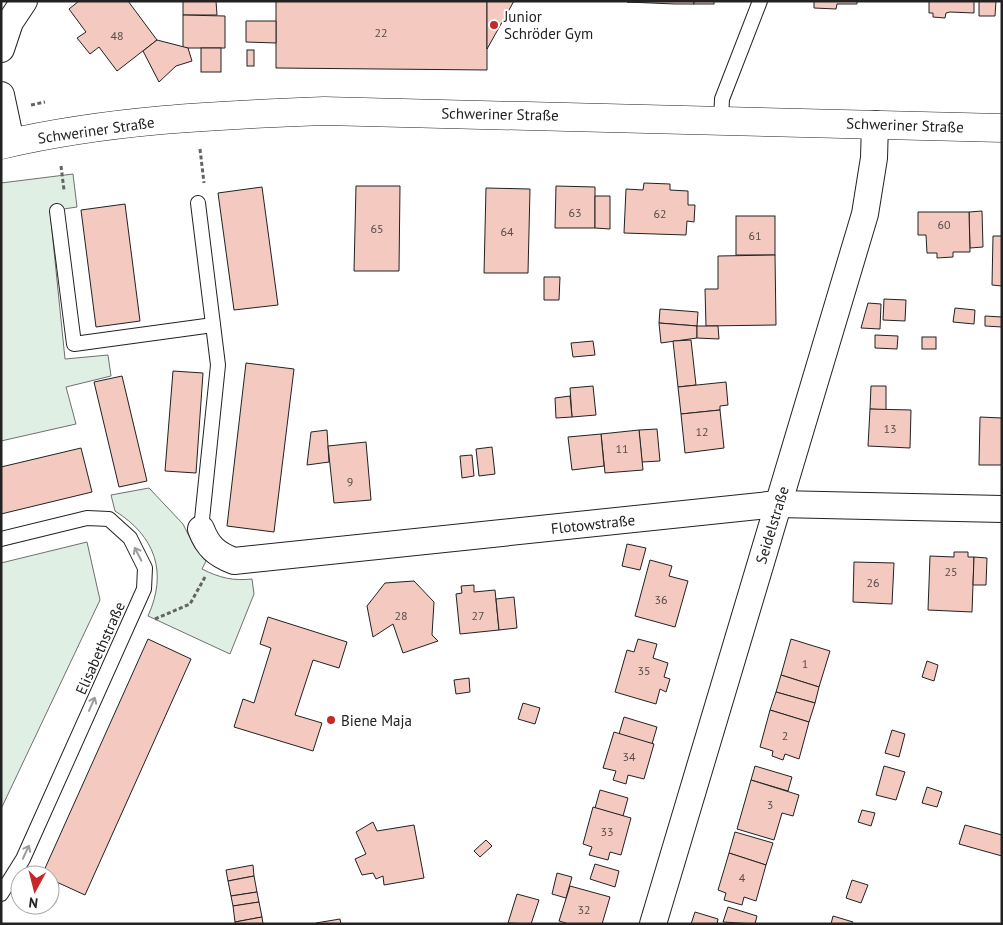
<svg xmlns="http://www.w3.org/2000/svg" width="1003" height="925" font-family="'PT Sans',sans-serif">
<rect width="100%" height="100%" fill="#fff"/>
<g fill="#e0efe3" stroke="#6f6f6f">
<polygon points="73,174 77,207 50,211 65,359 108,355 111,376 66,387 76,424 1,441 1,183"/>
<path d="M149 488 183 524 195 548 206 561 202 569C220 578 233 581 252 579L254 594 230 654 148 616C168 572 155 536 115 511L111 495Z"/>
<polygon points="87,542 100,600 1,809 1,563"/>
</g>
<g fill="#f3c9c0" stroke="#222">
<polygon points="79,1 128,1 157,40 117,71 99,47 90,54 77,38 86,32 69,9"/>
<polygon points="183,1 216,1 217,15 183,15"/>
<polygon points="276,1 487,1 487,70 276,68"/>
<polygon points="487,1 514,1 487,49"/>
<polygon points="694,1 694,4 675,4 627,2"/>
<rect x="694" y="1" width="20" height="3"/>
<polygon points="814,1 857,1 857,4 837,4 836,9 814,8"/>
<polygon points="929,1 974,1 974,13 950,12 946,13 945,18 933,17 933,13 929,13"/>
<polygon points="979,1 996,1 995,16 979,16"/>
<polygon points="183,15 225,16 225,48 183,48"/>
<polygon points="246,21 276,21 276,43 246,42"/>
<polygon points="157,40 188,48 192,61 176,66 159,82 143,51"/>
<rect x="201" y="48" width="20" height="24"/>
<rect x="247" y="50" width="7" height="16"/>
<polygon points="644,183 670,184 670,190 688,191 688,205 695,205 694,222 687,221 686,235 624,233 626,189 643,190"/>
<polygon points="356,186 400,186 399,271 354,271"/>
<polygon points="556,186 595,187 595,228 555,228"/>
<polygon points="262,187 278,305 234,310 218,193"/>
<polygon points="486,188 530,189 528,273 484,273"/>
<polygon points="595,196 610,196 610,229 595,228"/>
<polygon points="125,204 140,321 96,327 81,210"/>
<polygon points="982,211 983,247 970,248 969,212"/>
<polygon points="918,212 969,212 970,252 953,252 953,257 937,258 937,253 927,253 926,235 918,235"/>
<rect x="736" y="216" width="39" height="39"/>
<polygon points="993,236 1002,236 1002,286 992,285"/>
<polygon points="775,255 776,325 706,326 705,289 718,289 718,256"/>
<polygon points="544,277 560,277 559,300 544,300"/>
<polygon points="884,299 906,300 905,321 883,320"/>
<polygon points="868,303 881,304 880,329 861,328"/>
<polygon points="955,308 975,310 974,324 953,322"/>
<polygon points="660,309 698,312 697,326 659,323"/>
<polygon points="985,316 1002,317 1002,327 985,326"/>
<polygon points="659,323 697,326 697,338 661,343"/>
<polygon points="697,326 718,326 719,339 697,338"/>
<polygon points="875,335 898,336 897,349 875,348"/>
<rect x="922" y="337" width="14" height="12"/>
<polygon points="691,340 696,385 678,387 673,341"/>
<polygon points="593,341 595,355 573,357 571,343"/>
<polygon points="246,363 294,369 274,532 227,526"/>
<polygon points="173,371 203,373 196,473 165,471"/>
<polygon points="122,376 147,481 119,487 94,382"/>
<polygon points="726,382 728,405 720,406 720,410 681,414 678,387"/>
<polygon points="593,386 596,415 572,417 570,388"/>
<polygon points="871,386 886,386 886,410 870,409"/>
<polygon points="570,396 572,417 556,418 555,398"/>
<polygon points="870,409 911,410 910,448 868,446"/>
<polygon points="720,410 724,448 685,453 681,414"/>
<polygon points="980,417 1002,418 1002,465 979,465"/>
<polygon points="657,429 660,461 642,462 639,430"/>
<polygon points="327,430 329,462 307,465 311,432"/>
<polygon points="639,430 643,470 605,473 601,434"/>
<polygon points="601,434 604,466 572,470 568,437"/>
<polygon points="366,442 371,500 334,503 328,446"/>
<polygon points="492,447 495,474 479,476 476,449"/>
<polygon points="81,448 92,492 1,514 1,467"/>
<polygon points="472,455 474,476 462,478 460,456"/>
<polygon points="627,544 646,548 640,570 622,566"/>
<polygon points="954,552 968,552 968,557 974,557 972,612 928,610 930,556 954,557"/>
<polygon points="974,557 987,558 986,585 973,585"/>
<polygon points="650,560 672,566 669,576 688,581 675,627 635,616"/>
<polygon points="854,562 894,563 892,604 853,602"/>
<polygon points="414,581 434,602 432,635 438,641 403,653 393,624 373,637 367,606 385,583"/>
<polygon points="474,585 474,592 495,590 499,630 460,634 456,594 462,593 461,586"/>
<polygon points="514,597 517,628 499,630 496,599"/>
<polygon points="268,617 347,642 339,668 313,660 295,715 322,723 313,751 234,727 243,699 254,703 271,648 260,644"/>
<polygon points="148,639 191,659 85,895 50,879 50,875 42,875"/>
<polygon points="638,639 657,644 653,658 668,663 664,677 670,679 666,692 660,689 656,704 615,692 627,650 634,652"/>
<polygon points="791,639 830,651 819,687 781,675"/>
<polygon points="927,661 938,665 934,681 922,677"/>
<polygon points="781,675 819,687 815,703 776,692"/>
<polygon points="469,678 470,692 456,694 454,680"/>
<polygon points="776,692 815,703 809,722 770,710"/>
<polygon points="523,703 540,708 535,724 518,719"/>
<polygon points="770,710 809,722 799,759 785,754 783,760 772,756 773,751 760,747"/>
<polygon points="624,717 657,727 652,744 619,734"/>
<polygon points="892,730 905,734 899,757 885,753"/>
<polygon points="614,732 654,744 644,779 628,775 626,784 613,780 616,771 603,768"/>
<polygon points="755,766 792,777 788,791 751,780"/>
<polygon points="884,766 905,772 896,800 876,795"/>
<polygon points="751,780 799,795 793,816 782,813 774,840 737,829"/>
<polygon points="927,787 942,792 937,807 922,803"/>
<polygon points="600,790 628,798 623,816 595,808"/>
<polygon points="593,807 631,818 621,855 610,852 608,860 589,855 592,847 583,844"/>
<polygon points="862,810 875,813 871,826 858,822"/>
<polygon points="373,822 377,831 414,825 424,878 384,885 383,876 376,879 373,873 362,875 355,859 366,854 356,832"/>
<polygon points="965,825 1002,835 1002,856 959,844"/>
<polygon points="735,832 773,843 766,865 729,853"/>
<polygon points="486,840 492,846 480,857 474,851"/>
<polygon points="729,853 766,865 756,901 744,897 742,905 724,900 726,893 718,890"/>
<polygon points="595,864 619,871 615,887 590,879"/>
<polygon points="253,865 254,876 228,881 226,870"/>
<polygon points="557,873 572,877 566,898 552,894"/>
<polygon points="254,876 257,892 231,896 228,881"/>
<polygon points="852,880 868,885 861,903 846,898"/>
<polygon points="570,886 610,897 602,924 569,924 559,921"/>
<polygon points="257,892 259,902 233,906 231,896"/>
<polygon points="517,894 539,900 531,924 508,923"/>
<polygon points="259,902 262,917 235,922 233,906"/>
<polygon points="728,907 757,916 755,924 723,922"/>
<polygon points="695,912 718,919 717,924 691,924"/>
<polygon points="833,916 853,922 852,924 831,924"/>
<polygon points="262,917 263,924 235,924 235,922"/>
<polygon points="340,919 341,924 316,924 316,923"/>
</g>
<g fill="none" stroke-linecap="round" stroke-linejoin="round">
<defs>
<g id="lane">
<polyline points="721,120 722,99 760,1"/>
<polyline points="198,203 218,365 201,529"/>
<polyline points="57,211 74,344 213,325"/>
<polyline points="1,539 87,518 109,519 130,538 145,568 144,589 23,859 1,894"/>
</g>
<g id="street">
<polyline points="1,49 10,22 24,1"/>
<polyline points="1,95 11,142"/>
<path d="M201 529C208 547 216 554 234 561L778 504 1002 509"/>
<polyline points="653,924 865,214 874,158 875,124"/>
</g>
<path id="primary" d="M1 145C107 120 216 115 324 111L1002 128"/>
</defs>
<use href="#lane" stroke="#222" stroke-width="16"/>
<use href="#street" stroke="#222" stroke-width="28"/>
<use href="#primary" stroke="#222" stroke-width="29"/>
<g stroke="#646464" stroke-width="3" stroke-dasharray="4 2.5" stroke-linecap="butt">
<polyline points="31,105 45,102"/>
<polyline points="200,149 204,183"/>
<polyline points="61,166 64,190"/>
<polyline points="155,619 190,604 205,577"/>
</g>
<use href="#lane" stroke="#fff" stroke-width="14"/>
<use href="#street" stroke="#fff" stroke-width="26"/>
<use href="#primary" stroke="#fff" stroke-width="28"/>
</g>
<defs><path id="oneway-shaft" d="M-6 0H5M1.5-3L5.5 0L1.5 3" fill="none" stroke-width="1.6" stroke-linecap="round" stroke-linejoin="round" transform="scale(1.25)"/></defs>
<g stroke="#9c9c9c">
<use href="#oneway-shaft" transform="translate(138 554) rotate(-117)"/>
<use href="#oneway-shaft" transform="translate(92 704) rotate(-66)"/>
<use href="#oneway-shaft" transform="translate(26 852) rotate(-65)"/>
</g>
<g fill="#c62828" stroke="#fff" stroke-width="2">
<circle cx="494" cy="25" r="5"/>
<circle cx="331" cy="720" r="5"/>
</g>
<g text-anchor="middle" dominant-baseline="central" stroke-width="4" stroke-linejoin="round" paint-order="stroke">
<g font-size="12" fill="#564c4a">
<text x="381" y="32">22</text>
<text x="117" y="35">48</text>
<text x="575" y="212">63</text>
<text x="660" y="213">62</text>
<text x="944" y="224">60</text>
<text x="377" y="228">65</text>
<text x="507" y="231">64</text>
<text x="755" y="235">61</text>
<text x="890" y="428">13</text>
<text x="702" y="431">12</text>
<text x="622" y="448">11</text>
<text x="350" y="481">9</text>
<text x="951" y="571">25</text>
<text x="873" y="582">26</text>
<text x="661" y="599">36</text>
<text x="401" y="615">28</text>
<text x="478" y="615">27</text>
<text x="805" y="663">1</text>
<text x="644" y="670">35</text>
<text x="785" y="735">2</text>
<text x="629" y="756">34</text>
<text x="770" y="804">3</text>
<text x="607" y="831">33</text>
<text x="742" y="877">4</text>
<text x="584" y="909">32</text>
</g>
<g font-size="15" fill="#222" stroke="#fff" text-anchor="start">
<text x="504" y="16">Junior<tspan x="504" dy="17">Schröder Gym</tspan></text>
<text x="341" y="720">Biene Maja</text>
</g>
<g font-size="15" fill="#222" stroke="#fff">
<text transform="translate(500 114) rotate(1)">Schweriner Straße</text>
<text transform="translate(905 125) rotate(2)">Schweriner Straße</text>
<text transform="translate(96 130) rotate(-8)">Schweriner Straße</text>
<text transform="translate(593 524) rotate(-6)">Flotowstraße</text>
<text transform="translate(772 525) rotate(-73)">Seidelstraße</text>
<text transform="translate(100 648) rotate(-66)">Elisabethstraße</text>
</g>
</g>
<rect width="1003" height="925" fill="none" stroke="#222222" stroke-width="5"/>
<g transform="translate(35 890) rotate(187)"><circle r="24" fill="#ffffff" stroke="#a7a7a7"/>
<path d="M0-4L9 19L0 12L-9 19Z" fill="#c62828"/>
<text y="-8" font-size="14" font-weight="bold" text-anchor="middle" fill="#222222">N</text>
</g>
</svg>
